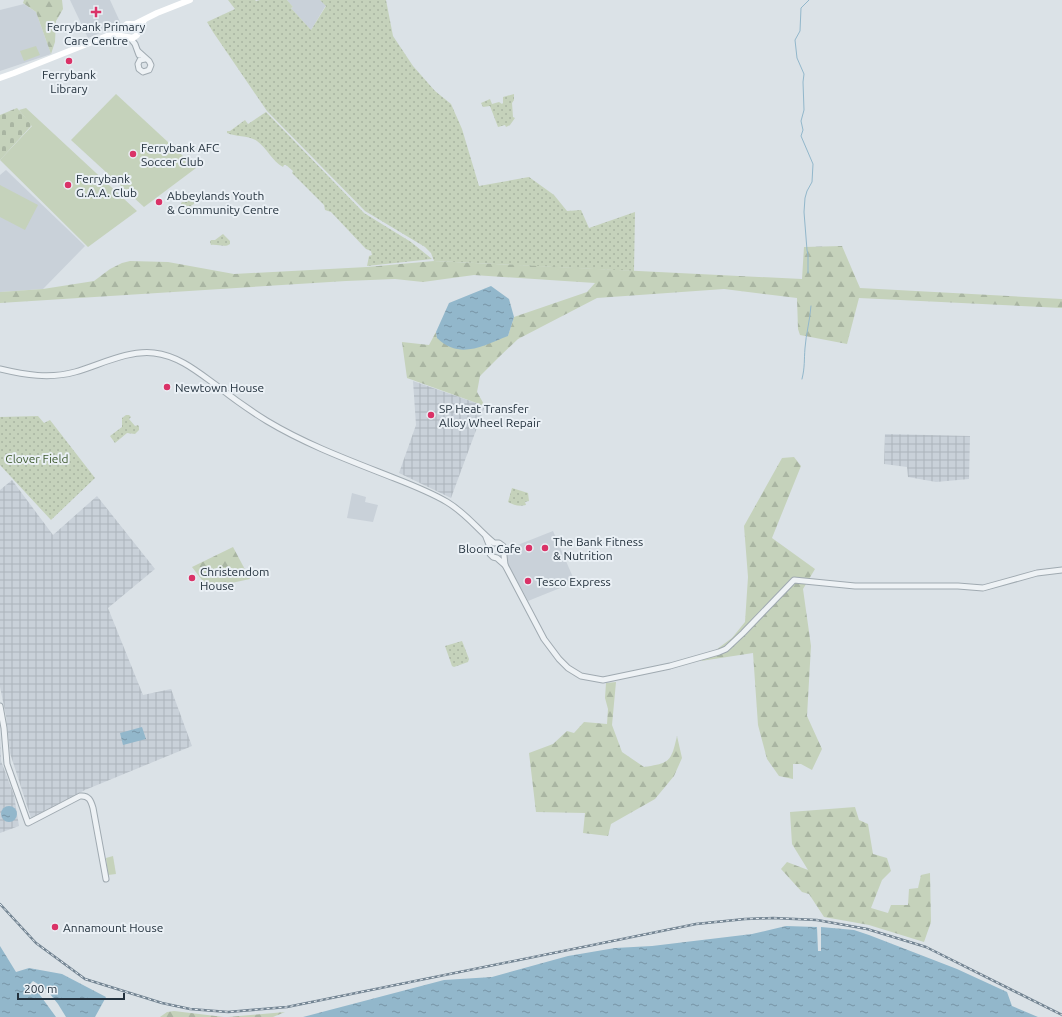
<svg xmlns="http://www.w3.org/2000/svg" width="1062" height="1017" font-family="Ubuntu,sans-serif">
<defs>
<pattern id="industrial-grid" width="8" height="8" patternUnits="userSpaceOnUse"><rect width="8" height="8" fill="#c9d1d9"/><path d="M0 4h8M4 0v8" fill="none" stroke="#acb4bb"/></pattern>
<pattern id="grass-dots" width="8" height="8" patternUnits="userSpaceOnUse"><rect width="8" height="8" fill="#c5d2bb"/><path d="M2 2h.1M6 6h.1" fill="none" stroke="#a9b5a2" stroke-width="1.8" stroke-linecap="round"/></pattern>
<pattern id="forest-firs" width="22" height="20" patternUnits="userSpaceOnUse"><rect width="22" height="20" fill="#c5d2bb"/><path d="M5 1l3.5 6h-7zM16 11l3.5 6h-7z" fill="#a9b5a2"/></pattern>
<pattern id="cemetery-stones" width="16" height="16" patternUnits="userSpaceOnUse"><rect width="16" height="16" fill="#c5d2bb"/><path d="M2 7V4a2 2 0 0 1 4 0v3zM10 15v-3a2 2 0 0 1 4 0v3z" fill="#a9b5a2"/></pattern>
<pattern id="water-ripples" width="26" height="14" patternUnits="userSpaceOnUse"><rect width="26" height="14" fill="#92b7cb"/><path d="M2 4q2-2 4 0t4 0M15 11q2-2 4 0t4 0" fill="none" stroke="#7795a6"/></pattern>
</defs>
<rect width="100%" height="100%" fill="#dbe2e7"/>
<g fill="#c9d1d9">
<polygon points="70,0 110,0 121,24 88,38"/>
<polygon points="287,0 320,0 326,5 311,30 291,8 293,7"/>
<polygon points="24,4 36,12 51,54 0,71 0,10"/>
<polygon points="6,170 85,246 43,289 0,292 0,175"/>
<polygon points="352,493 366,497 365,502 378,505 373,522 347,518"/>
<polygon points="553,531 575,582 528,601 505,559 505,552 510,548"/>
</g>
<g fill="url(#industrial-grid)">
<polygon points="413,381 485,406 451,498 399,473 416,425"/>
<polygon points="885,434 970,436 969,479 936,482 908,477 907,467 884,464"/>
<polygon points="12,480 53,535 97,496 155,569 108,608 143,695 171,689 192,746 85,790 31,818 10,753 6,716 0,687 0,490"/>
<polygon points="0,735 1,761 14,795 19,826 0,833"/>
</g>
<g fill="url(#grass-dots)">
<polygon points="228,0 255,0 256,1 260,0 287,0 293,7 291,8 311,30 326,6 320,0 386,0 393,36 413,66 435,91 451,104 462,129 479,186 529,177 554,195 567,211 581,210 589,228 635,212 634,271 434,261 431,253 425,247 365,211 267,111 213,32 207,22 235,9"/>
<polygon points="514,94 514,100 512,103 513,117 515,118 510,125 506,127 505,125 498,127 490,106 483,107 481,103 490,99 492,104 499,102 502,104 503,103 503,97"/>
<path d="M266 112 364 213 411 242 432 259 367 266 369 256 372 255 371 251 366 249 331 212 325 210 324 205 292 173 293 171 286 165H284L283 167C272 161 267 148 257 141 248 135 236 137 227 133V131H230L245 120 248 124Z"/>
<polygon points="190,196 194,198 196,201 194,204 184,210 181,205 181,203"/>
<path d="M223 234 230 241V244C225 248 218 244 211 245L210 242 211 240H215Z"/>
<polygon points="126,415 129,415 131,417 129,419 135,426 138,425 139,427 139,430 135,434 127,433 115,443 110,436 122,427 122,418"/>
<polygon points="38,416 44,423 50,420 95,478 51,520 0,465 0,417"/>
<path d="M512 488 528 493 529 501 525 502 526 505C519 507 514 505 508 502Z"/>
<polygon points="462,641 469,659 468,662 454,667 452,666 445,646"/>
</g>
<g fill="url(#forest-firs)">
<polygon points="24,0 62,0 63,9 56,21 55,42 51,54 36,12 23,3"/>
<polygon points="842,246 860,288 1062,299 1062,308 859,298 847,344 800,335 798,329 797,298 724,289 597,298 518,339 499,357 480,376 477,392 485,406 407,378 402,342 429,345 436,332 437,338 508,336 514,317 587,292 595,283 474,275 423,282 395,279 346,281 0,303 0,292 43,289 94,281 110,269 122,263 130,261 168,262 234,274 367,267 434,261 802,279 804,247"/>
<polygon points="794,457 801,466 772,538 815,569 803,589 811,646 807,716 822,749 812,770 801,764 793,764 793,779 779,776 767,759 758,725 753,653 701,661 732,638 745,622 748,577 744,526 782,458"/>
<polygon points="233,547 250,579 208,588 192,567"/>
<path d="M616 682 612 725 622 752 644 767C670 763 671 762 677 736L682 758 674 776 655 799 611 824 608 836 583 833 585 813 536 812 529 753 553 744 567 731 574 733 584 722 607 724 608 709 605 698 606 683Z"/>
<polygon points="855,807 859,820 868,824 873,854 887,858 891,871 882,880 871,908 888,913 891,905 908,905 909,889 918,888 921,875 930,873 931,922 924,942 869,925 824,917 809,894 802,892 781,869 787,862 808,870 792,844 790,812"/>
<polygon points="174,1011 224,1017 160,1017 167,1012"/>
<polygon points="285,1012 273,1017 228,1017"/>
</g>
<polygon fill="url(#cemetery-stones)" points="17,108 32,125 0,160 0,115"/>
<g fill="#c5d2bb">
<polygon points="36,46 40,55 24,61 20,51"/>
<polygon points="116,94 196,168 144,207 71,140"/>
<polygon points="26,108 137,211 88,247 0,160 32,126 19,110"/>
<polygon points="0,185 38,205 25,230 0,217"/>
<polygon points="113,856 116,874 108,875 106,858"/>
</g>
<g fill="url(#water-ripples)">
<path d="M491 286 509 299 514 317 508 336C482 346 460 360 437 338L436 332 449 303Z"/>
<polygon points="142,727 146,739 123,745 120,733"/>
<circle cx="9" cy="814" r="8"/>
<polygon points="786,926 817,927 818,951 821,951 821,927 854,930 869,935 957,969 1007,992 1012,1006 1038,1017 303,1017 444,980 492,977 568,956 615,948 652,946 752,934"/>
<polygon points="0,946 16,972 29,968 62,974 106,997 95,1017 66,1017 58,1004 46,989 33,981 27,987 37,991 56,1017 0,1017"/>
</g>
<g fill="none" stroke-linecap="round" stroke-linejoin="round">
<g stroke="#92b7cb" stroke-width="1">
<polyline points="808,273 808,255 807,250 804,212 805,198 807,191 812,182 813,164 801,136 803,130 801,121 804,110 803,82 804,74 797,58 795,40 800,31 801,8 809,0"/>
<path d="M802 379C805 367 804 360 805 348 806 334 810 320 811 306"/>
</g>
<defs>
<g id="tertiary">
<polyline points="131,39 135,44 139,55"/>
<polyline points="139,52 149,61 151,65 149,70 143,72 139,69 138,64 140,60 145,59"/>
<path d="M0 369C25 375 50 379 75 372 100 365 127 350 154 353 180 356 199 373 220 388 235 400 251 411 267 421 307 445 351 461 394 478 412 485 430 492 447 502 467 514 477 529 494 543H499L503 546 505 565"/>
<polyline points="486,537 490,547 490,554 493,557 497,558 505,565 544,639 559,659 568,668 581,676 603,680 670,666 719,652 726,649 743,633 794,580 855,586 958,586 983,588 1037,573 1062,570"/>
<path d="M0 706 4 728 7 764 28 823 80 796C89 795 91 801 93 808L106 879"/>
</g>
</defs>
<use href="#tertiary" stroke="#a0aab1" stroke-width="7"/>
<use href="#tertiary" stroke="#eef2f5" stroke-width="5"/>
<g stroke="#fff" stroke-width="6">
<polyline points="115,35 127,24 135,24 157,13 190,0"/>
<polyline points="0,78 14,73 107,36 115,35 133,38 137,35 144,20"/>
</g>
<defs>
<polyline id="rail" points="0,904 36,943 85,979 162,1003 190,1009 228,1012 287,1007 696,924 745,919 773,918 817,920 867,929 926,947 1062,1015"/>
</defs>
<use href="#rail" stroke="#738492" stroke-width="2.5"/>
<use href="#rail" stroke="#eaf0f5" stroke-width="1" stroke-dasharray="3" stroke-linecap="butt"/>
</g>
<g fill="#da3267" stroke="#eaf0f5" stroke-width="1.5">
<path d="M94 6h4v4h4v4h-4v4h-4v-4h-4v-4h4z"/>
<circle cx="69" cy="61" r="4"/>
<circle cx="133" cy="154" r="4"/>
<circle cx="68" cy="185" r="4"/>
<circle cx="159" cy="202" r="4"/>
<circle cx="167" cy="387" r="4"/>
<circle cx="431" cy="415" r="4"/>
<circle cx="529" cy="548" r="4"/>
<circle cx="545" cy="548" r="4"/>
<circle cx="192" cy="578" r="4"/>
<circle cx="528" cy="581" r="4"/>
<circle cx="55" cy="927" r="4"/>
</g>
<g text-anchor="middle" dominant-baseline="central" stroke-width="4" stroke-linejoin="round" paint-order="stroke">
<g font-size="12" fill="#24323e" stroke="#eaf0f5" text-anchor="start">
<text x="96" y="26" text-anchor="middle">Ferrybank Primary<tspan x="96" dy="14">Care Centre</tspan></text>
<text x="69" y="74" text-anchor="middle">Ferrybank<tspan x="69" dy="14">Library</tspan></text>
<text x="141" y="147">Ferrybank AFC<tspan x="141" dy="14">Soccer Club</tspan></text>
<text x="76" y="178">Ferrybank<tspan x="76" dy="14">G.A.A. Club</tspan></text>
<text x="167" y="195">Abbeylands Youth<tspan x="167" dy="14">&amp; Community Centre</tspan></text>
<text x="175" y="387">Newtown House</text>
<text x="439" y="408">SP Heat Transfer<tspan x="439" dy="14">Alloy Wheel Repair</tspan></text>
<text x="553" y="541">The Bank Fitness<tspan x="553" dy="14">&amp; Nutrition</tspan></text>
<text x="521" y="548" text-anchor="end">Bloom Cafe</text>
<text x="200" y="571">Christendom<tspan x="200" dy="14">House</tspan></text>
<text x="536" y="581">Tesco Express</text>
<text x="63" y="927">Annamount House</text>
</g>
<g font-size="12" fill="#3f5b30" stroke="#eaf0f5">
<text x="37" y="458">Clover Field</text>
</g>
</g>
<path d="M18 993v6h106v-6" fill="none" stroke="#24323e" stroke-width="2"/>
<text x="24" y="993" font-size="12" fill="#24323e" stroke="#eaf0f5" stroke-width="3" paint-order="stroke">200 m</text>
</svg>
